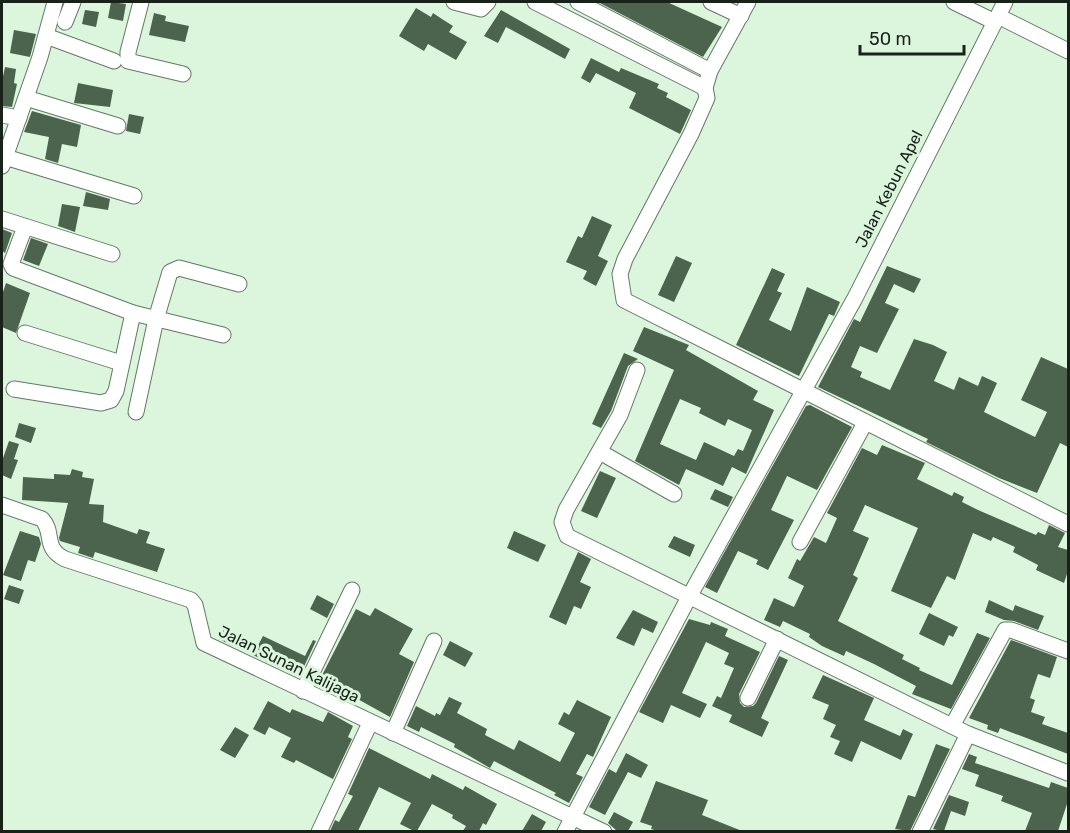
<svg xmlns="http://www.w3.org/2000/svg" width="1070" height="833" font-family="Rubik,sans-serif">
<rect width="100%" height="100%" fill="#dcf6de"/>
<g fill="#4c634e" fill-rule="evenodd">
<polygon points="111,2 126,4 123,21 108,18"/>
<polygon points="598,2 667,2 722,27 703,57"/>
<polygon points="416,8 431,17 433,13 442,19 453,26 449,32 467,42 456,60 428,44 424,51 399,36"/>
<polygon points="85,10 99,12 96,27 82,24"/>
<polygon points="501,10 570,49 565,59 506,27 498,43 484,36"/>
<polygon points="154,13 166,16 165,21 189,26 185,42 149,35"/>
<polygon points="14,30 36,34 30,57 10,53"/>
<polygon points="591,58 619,72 621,68 659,84 657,88 668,93 666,97 691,110 680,134 629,108 636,93 596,73 590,83 581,78"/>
<polygon points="5,67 16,69 14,83 17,84 12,107 2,106 2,81"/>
<polygon points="78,83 113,90 110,107 74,103"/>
<polygon points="32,111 81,125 77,147 62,144 58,163 45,159 49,137 24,132"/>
<polygon points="129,114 144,117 140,134 126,131"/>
<polygon points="86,192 110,199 108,210 83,206"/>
<polygon points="62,204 80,207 75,232 58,226"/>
<polygon points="592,216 612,225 598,256 608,261 596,286 583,279 587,271 566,262 578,236 582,238"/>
<polygon points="2,229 12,233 5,253 2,251"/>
<polygon points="31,238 48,244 39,266 23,260"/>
<polygon points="676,256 692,263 674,302 658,295"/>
<polygon points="887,266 921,279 914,293 894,284 885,303 899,309 877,353 860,346 851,367 862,372 860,377 890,390 914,339 933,345 947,352 934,381 954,390 959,377 978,386 982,376 997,383 984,412 1035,437 1047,412 1021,400 1041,357 1068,369 1068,447 1060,443 1037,493 999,478 926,442 928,439 818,387 854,319 860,322"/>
<polygon points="772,268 785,274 777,291 782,293 769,320 791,331 807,287 840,302 834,316 829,314 799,376 736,345"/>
<polygon points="6,283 30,293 16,333 2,327 2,295"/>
<path d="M644 327 689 345 686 350 758 391 753 400 774 410 746 474 732 467 723 486 686 469 679 485 635 461 674 370 633 351ZM680 399 701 408 699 413 725 426 728 419 752 430 743 451 738 449 734 456 704 442 696 460 660 444Z"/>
<polygon points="624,353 638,359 628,366 611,411 601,428 592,424"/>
<polygon points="810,405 852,427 817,490 787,476 771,510 794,520 768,570 756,564 758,560 738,551 717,593 705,587 806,406"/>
<polygon points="19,423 36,428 31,443 15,437"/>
<polygon points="9,441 19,444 14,459 18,460 11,479 2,475 2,461"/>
<polygon points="882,445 925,463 917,479 952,496 954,492 964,497 962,502 978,510 1036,535 1038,532 1045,535 1049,525 1065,533 1058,547 1068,550 1068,571 1064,583 1036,570 1038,565 1013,552 1015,547 993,537 991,541 973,533 955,580 947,576 931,608 891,591 918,528 865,505 853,531 869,538 853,575 858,578 838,621 904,655 902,659 920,668 919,670 952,685 977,633 990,638 951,709 912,694 916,686 874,664 846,651 844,656 822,646 809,637 810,634 783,621 780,627 764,620 774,598 794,607 804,586 788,578 797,559 800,561 814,537 826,543 837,518 827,513 862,448 877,455"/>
<polygon points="72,469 83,472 82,477 94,479 89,504 104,505 103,522 137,534 139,529 150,532 146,543 165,549 157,572 95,552 93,558 78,553 80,547 60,541 59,538 68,503 22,500 23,477 54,479 54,474 70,475"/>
<polygon points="600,471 616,478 597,518 581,511"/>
<polygon points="715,489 733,497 728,507 710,499"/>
<polygon points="20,531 39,537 41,544 35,562 28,560 21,581 3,575"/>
<polygon points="514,531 546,545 538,562 507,548"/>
<polygon points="674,536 695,545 690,557 668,547"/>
<polygon points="578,552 591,559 580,582 591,587 581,609 574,606 566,625 549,617"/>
<polygon points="9,585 24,590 19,604 4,599"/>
<polygon points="317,595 334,604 327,618 310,609"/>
<polygon points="989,600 1013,611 1015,605 1044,616 1038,630 1014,621 1004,620 985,612"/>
<polygon points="375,608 413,629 399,654 414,662 390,717 354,697 351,702 317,685 356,609 370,616"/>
<polygon points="633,610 658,622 653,633 642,628 634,646 616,638"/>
<polygon points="929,613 958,627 953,637 949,635 944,646 919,634"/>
<polygon points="689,619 710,625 711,622 728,629 725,636 760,652 739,694 740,703 744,707 753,706 756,703 779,656 788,660 761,718 769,722 762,737 729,722 732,715 712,706 717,696 721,698 734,668 724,664 729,653 706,642 682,693 707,704 700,718 671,705 663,723 639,712"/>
<polygon points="225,627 239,635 233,646 219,639"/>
<polygon points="263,636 305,656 313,640 316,641 299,677 253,655"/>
<polygon points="1011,640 1057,657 1050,678 1038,674 1030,698 1035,700 1031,712 1045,717 1042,724 1068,733 1068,754 1000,728 998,733 987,729 988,725 969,718"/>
<polygon points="450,641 473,653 465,667 443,655"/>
<polygon points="823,675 874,698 864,720 900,736 903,729 913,734 901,760 861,741 852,762 834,754 840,741 830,737 836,725 823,719 829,705 812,698"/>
<polygon points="449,697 462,703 457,713 487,729 485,735 514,750 519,740 560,762 575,733 558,724 564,712 569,715 577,700 611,717 593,757 587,754 576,774 583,777 569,803 554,795 556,793 494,761 490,768 454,747 455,744 421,727 419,732 407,726 416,706 435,716 436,713 440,715"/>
<polygon points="268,701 290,713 292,709 323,722 328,712 353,726 348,737 352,739 333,779 296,760 294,763 281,757 291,738 269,727 265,735 253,729"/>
<polygon points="235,727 249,735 235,758 220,750"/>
<polygon points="936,744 950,749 910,831 895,829 908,795 915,797"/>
<polygon points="369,748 430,779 432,774 463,790 465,786 497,804 486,825 483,823 479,831 463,831 466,826 452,818 453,815 432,804 417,831 414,831 400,824 411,803 379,787 358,831 330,831 335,820 339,822 353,796 348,794"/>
<polygon points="626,753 648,765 641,778 628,772 605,815 589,807 609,769 616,773"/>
<polygon points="969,754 977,757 975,763 1011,775 1049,788 1051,782 1068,788 1068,801 1058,831 1025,831 1032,813 1001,801 1003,796 975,786 979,775 962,769"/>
<polygon points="656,781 708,800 702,815 742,831 658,831 651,829 652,826 640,822"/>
<polygon points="949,795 969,802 965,816 951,811 944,831 941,831 933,829"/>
<polygon points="614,812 633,822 628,831 617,831 608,823"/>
<polygon points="532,814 546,822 541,831 522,831"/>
</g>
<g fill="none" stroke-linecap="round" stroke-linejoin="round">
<defs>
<g id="minor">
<polyline points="141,2 128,52 128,61 183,74"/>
<polyline points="454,2 481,9 488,2"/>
<polyline points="535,2 705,88"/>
<polyline points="578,2 710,71"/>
<polyline points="711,2 741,16"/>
<polyline points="748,2 710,71 705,88 707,98 691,134 625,259 620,274 624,300 1068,524"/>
<polyline points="954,2 995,22"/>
<polyline points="998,16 1068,51"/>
<polyline points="65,22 73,2"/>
<polyline points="46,36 114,61"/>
<polyline points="26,98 118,126"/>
<polyline points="2,115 19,118"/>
<polyline points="5,157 134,196"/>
<polyline points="2,166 40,57 55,2"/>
<polyline points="2,219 112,254"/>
<polyline points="133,313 223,335"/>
<polyline points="25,333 121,363"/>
<polyline points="637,370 620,415 566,510 562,522 567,536 968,734 1068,773"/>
<polyline points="14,389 101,403 111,400 116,391 133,313 13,268 11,264 25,227"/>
<polyline points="136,412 156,319 170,272 179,268 239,284"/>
<polyline points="600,452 674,494"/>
<path d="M2 505 42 519C55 533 42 547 65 559L191 600 195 605 204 643 604 832"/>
<polyline points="800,542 865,423"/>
<polyline points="303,691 352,590"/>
<polyline points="748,698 777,639"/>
<polyline points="952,726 1005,630 1011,630 1068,651"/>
<polyline points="393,733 434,641"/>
<polyline points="319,832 370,723"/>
<polyline points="565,832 689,597 855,298 1005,2"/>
<polyline points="920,832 968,734"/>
</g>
</defs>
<use href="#minor" stroke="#637964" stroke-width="17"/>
<use href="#minor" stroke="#fff" stroke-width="15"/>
</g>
<g text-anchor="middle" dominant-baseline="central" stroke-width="6" stroke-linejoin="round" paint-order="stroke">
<g font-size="16" fill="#182219" stroke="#dcf6de">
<text transform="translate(889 189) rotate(-63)">Jalan Kebun Apel</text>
<text transform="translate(289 664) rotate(26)">Jalan Sunan Kalijaga</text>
</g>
</g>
<rect width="1070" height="833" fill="none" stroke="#182219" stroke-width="6"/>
<path d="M860 45v9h104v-9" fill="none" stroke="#182219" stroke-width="3"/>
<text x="869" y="45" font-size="18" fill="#182219" stroke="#dcf6de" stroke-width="4.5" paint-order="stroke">50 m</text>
</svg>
